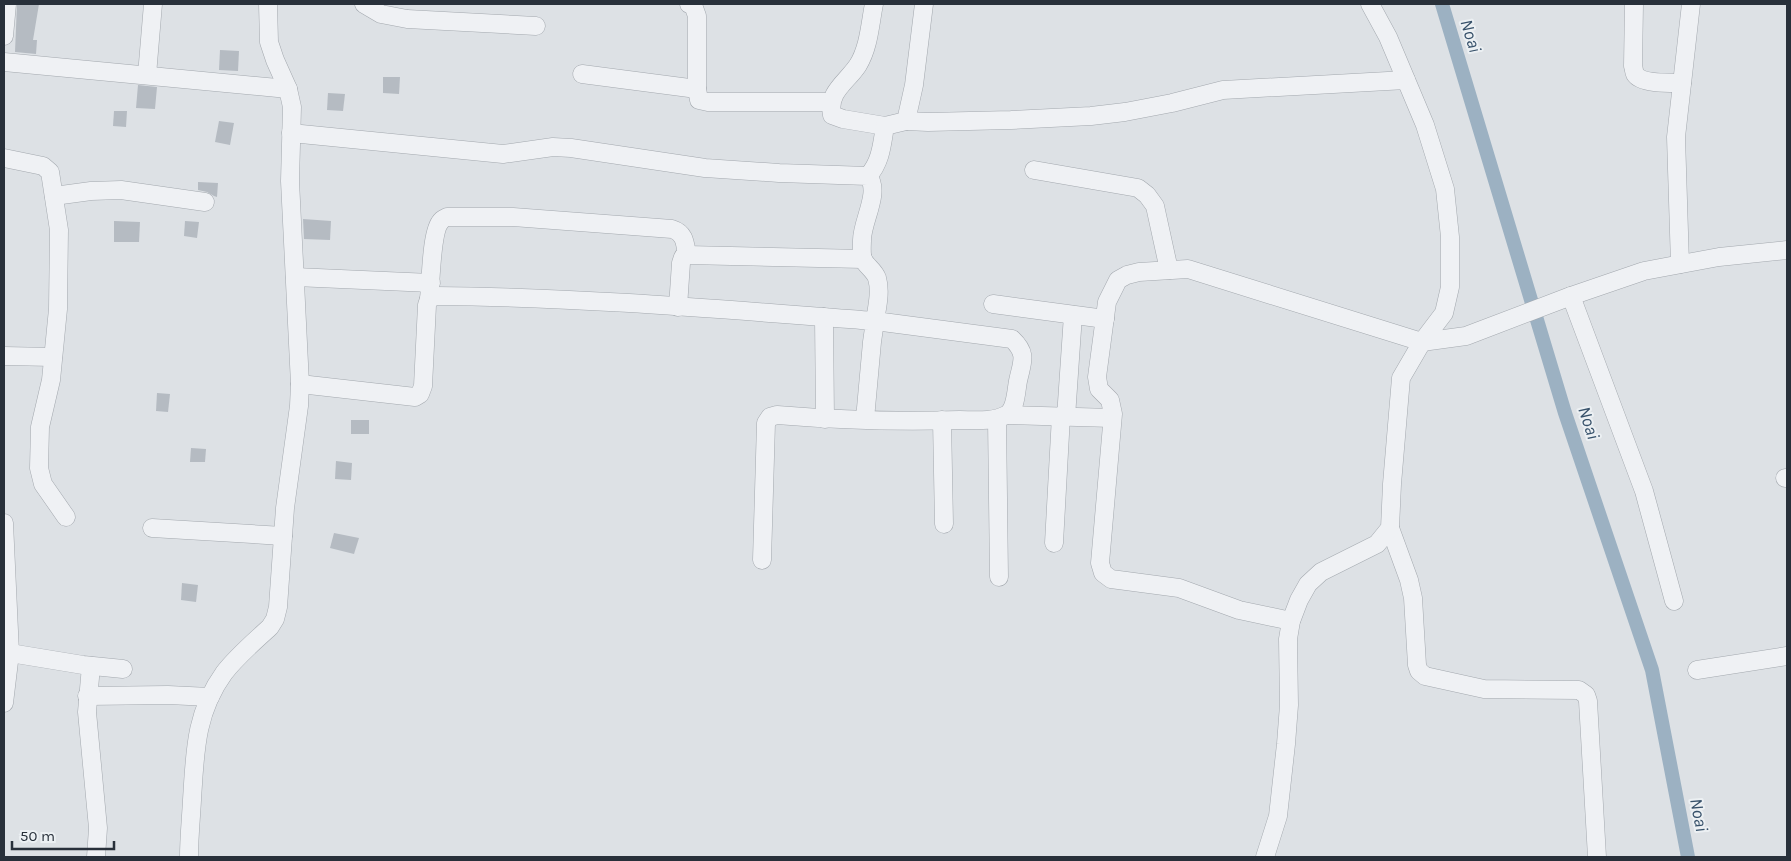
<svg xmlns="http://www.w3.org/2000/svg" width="1791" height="861" font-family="Karla,sans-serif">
<rect width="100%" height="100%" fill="#dde1e5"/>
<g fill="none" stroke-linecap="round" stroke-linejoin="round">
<polyline stroke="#9cb1c2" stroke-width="14" points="1442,4 1565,413 1652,670 1688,857"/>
</g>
<g fill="#b5bbc2">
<polygon points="17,4 39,4 33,40 37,40 36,54 15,52"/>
<polygon points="220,50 239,51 238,71 219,70"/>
<polygon points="383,77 400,77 399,94 383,93"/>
<polygon points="138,85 157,87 155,109 136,108"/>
<polygon points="328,93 345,94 343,111 327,110"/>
<polygon points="114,111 127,111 126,127 113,126"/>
<polygon points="219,121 234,123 230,145 215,142"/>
<polygon points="198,182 218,183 217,197 214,196 207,192 198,190"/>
<polygon points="303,219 331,221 330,240 304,239"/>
<polygon points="114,221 140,222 139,242 114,242"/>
<polygon points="185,221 199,222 197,238 184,236"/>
<polygon points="157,393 170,394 168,412 156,411"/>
<rect x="351" y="420" width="18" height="14"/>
<polygon points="191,448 206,449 205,462 190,462"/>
<polygon points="336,461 352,463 351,480 335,479"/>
<polygon points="334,533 359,538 354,554 330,548"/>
<polygon points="182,583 198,585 196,602 181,600"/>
</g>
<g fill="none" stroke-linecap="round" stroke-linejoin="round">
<defs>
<g id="minor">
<polyline points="364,4 381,14 407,19 536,26"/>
<polyline points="689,4 693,5 697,16 697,89 699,100 708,102 831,102"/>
<path d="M874 4C870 24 869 47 858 65 847 82 827 92 832 115L843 119 885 126"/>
<path d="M1634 4 1633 66C1634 69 1634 72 1635 74 1641 84 1671 83 1682 83"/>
<polyline points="4,36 7,4"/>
<polyline points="4,62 288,89"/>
<polyline points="582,74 697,89"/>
<polyline points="147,75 153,4"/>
<polyline points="906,121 928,122 1011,120 1091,116 1125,112 1172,103 1223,90 1406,80"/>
<path d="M291 133 503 154 553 147 571 148 705 168 779 173 868 176C881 192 862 221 862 240 862 245 861 254 863 259 866 266 874 270 877 278 881 292 877 307 875 321L1012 339C1028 354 1022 362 1018 381 1016 391 1016 410 1006 415 993 422 974 420 960 420 899 422 838 420 777 415L770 417 766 423 762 560"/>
<polyline points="4,158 43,166 50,172 59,230 58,309 51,380 40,427 39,468 43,484 66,517"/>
<polyline points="1034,170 1138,188 1147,195 1155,206 1169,270"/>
<path d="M868 176C881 162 882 144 885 126L906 121 914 85 924 4"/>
<polyline points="54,196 91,191 121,190 205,202"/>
<polyline points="1680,264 1676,137 1691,4"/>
<polyline points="295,277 431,283"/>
<polyline points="1571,296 1644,491 1674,601"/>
<path d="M429 299C431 283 431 231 441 221 442 219 445 218 447 217H513L672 229C685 233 685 243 687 255"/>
<polyline points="993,304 1105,319"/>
<polyline points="678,307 681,263 683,257 687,255 863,259"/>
<polyline points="824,317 825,419"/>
<polyline points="4,356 53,357"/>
<path d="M300 384 415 397 420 394 423 386 427 305 429 299 436 296C583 297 729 310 875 321L872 342 865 419"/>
<polyline points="1008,415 1112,418"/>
<polyline points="1066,417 1073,315"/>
<polyline points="997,419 999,577"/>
<polyline points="942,420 944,524"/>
<polyline points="1785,478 1787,478"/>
<polyline points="4,523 10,653 4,703"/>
<polyline points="152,528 283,536"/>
<polyline points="1390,528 1409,580 1413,598 1417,665 1419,671 1425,676 1484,689 1579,690 1586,695 1588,701 1597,857"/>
<polyline points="1054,543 1061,416"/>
<polyline points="1291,621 1239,610 1179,588 1111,579 1103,573 1100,563 1113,414 1110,400 1099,389 1097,377 1107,302 1118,280 1127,275 1139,272 1188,269 1422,342 1466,336 1571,296 1644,271 1719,257 1787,250"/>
<polyline points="4,652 83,665 123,669"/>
<polyline points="91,666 87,712 98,828 96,857"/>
<polyline points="1697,670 1787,656"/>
<polyline points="87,696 168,695 210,697"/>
<path d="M189 857C189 838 191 819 192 800 195 753 195 713 224 673 237 656 254 642 270 627L275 619 278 607 285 508 299 406 300 384 290 181 292 107 288 89 275 60 269 42 268 4"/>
<polyline points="1265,857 1278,816 1286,744 1289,705 1288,639 1291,621 1299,600 1308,584 1321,572 1377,544 1390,528 1392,484 1401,378 1422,342 1444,313 1450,287 1450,237 1445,189 1425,125 1388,37 1370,4"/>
</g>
</defs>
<use href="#minor" stroke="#a3a8ae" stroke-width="19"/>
<use href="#minor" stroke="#eff1f4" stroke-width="18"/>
</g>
<g text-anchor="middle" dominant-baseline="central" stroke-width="4" stroke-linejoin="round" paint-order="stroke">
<g font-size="18" font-style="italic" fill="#37516a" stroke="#ecf0f3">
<text transform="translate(1471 36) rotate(73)">Noai</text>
<text transform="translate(1589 423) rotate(72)">Noai</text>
<text transform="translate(1699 815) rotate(79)">Noai</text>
</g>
</g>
<rect width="1791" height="861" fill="none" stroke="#28303a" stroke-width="10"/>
<path d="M12 841v8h102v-8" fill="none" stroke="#28303a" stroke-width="2.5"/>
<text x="20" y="841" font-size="15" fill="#28303a" stroke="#ecf0f3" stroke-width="4" paint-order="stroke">50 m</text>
</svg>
